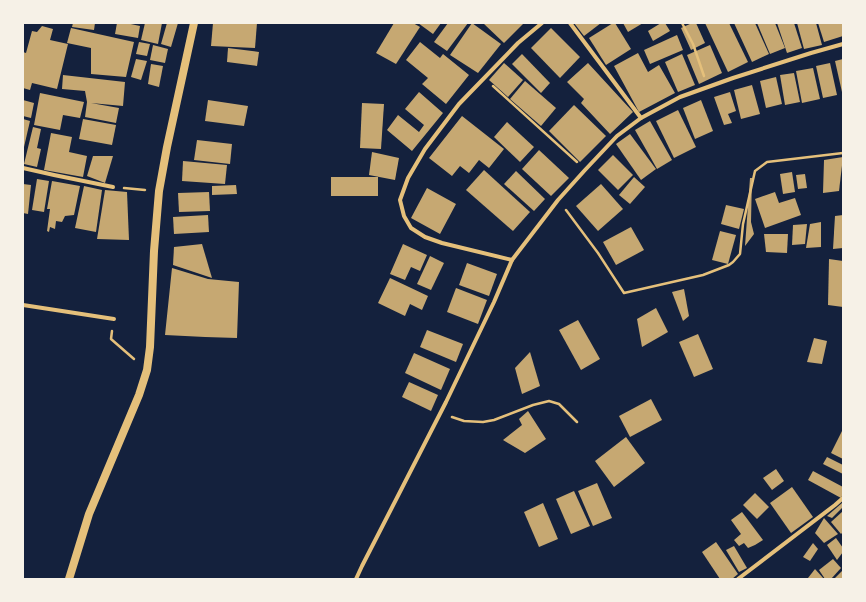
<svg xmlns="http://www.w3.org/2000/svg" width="866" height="602" font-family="'Times New Roman',serif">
<rect width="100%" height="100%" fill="#14213d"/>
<g fill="#c6a872">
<polygon points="73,23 95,23 94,30 72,27"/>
<polygon points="117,23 126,23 140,26 138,38 115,34"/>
<polygon points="145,23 162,23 158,44 141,40"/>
<polygon points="167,23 178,23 171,47 161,44"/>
<polygon points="213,23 257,23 255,48 211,46"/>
<polygon points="394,23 413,23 420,27 396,64 376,53"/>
<polygon points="418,23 441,23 433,34"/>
<polygon points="448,23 468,23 447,51 434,42"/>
<polygon points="472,23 501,44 478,73 450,55"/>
<polygon points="483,23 524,23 504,43"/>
<polygon points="574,23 601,23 584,36"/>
<polygon points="613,23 615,23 631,49 606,65 589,38"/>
<polygon points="623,23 643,23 628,32"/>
<polygon points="661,23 665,23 670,31 653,41 648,31"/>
<polygon points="692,23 696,23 705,43 691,50 681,28"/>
<polygon points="705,23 729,23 748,62 728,72"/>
<polygon points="734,23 755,23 769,54 752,62"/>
<polygon points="757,23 775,23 785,48 770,54"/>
<polygon points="777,23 794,23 802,48 787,53"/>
<polygon points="797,23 816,23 822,45 804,49"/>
<polygon points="818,23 843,23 843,36 824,42"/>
<polygon points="42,26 53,29 50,40 68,44 57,89 32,83 30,90 23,88 23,52 26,53 32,31 37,32"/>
<polygon points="71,28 134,42 126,77 91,74 91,48 67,43"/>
<polygon points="551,28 580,57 560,78 531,48"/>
<polygon points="677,35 683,50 650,64 644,50"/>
<polygon points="139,42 150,44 147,56 136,54"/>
<polygon points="420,42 440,58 443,54 469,75 446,104 422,84 428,78 406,60"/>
<polygon points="153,45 168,49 165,63 150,60"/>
<polygon points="710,45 722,73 699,84 687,55"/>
<polygon points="228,48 259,52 257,66 227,62"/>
<polygon points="638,53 648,72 659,65 675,93 639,112 614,66"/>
<polygon points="522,54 550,83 541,93 512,64"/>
<polygon points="682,54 695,85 678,92 665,62"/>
<polygon points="136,59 147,61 141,80 131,77"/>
<polygon points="843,59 843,92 842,92 835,61"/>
<polygon points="504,63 523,80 508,97 489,80"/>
<polygon points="588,63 633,112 610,134 581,103 584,99 567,82"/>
<polygon points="830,63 837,95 823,98 816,66"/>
<polygon points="151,64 163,66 159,87 148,84"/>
<polygon points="813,68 820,99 802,103 796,71"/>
<polygon points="794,73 800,102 785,105 780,75"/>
<polygon points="63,75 125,82 123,106 91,103 119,108 116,123 85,117 87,102 85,91 62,89"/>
<polygon points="776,77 782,104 766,108 760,81"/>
<polygon points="525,81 556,108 541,126 510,99"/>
<polygon points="752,85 760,114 741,119 734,90"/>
<polygon points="419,92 443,113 412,151 387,130 398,115 419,132 424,125 405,109"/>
<polygon points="730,92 736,111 728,114 732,123 724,125 714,97"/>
<polygon points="40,93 84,102 80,118 63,115 60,130 34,125"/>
<polygon points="23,100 34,103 31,118 23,116"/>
<polygon points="208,100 248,106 244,126 205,121"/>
<polygon points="701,100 713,131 695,139 683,108"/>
<polygon points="362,103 384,104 381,149 360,148"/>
<polygon points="574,105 606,136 580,162 549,131"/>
<polygon points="678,110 696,147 674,158 656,121"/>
<polygon points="462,116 504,149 489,168 479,160 469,173 460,166 452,176 429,158"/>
<polygon points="23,119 30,121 24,147 23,146"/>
<polygon points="83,119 116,125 112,145 79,139"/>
<polygon points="650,121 672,160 657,169 635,130"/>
<polygon points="507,122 534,147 520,162 494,137"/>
<polygon points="33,127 41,129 37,148 41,149 37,167 24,164"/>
<polygon points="51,133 72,137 69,152 87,156 83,177 44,170"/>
<polygon points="630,134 656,169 641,180 616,144"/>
<polygon points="197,140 232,144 230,164 194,160"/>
<polygon points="539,150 569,178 551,196 522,169"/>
<polygon points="372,152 399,158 395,180 369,175"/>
<polygon points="613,155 633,175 618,190 598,170"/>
<polygon points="93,156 113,156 105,183 87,176"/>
<polygon points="843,157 839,191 823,193 824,160"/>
<polygon points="183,161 227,165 225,184 182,181"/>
<polygon points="484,170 530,212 513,231 466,190"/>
<polygon points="516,171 545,199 534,211 504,184"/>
<polygon points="792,172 795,192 783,194 780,174"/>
<polygon points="805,174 807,188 798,189 796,175"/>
<rect x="331" y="177" width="47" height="19"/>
<polygon points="634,177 645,187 630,204 619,195"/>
<polygon points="750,178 752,178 751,222 754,234 745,246"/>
<polygon points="37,179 49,181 44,212 32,210"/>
<polygon points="52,181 80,186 74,215 65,216 62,222 56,221 55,229 50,227 49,232 47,231 50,209 47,209"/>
<polygon points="23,184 31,185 28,214 23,213"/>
<polygon points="601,184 623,209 598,231 576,206"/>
<polygon points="236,185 237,194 212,195 212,186"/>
<polygon points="84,186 102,190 96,232 75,228"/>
<polygon points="427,188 456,204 440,234 411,218"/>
<polygon points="105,190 127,192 129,240 97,239"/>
<polygon points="209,192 210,211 179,212 178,193"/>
<polygon points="775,192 779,203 795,198 801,215 765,228 755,199"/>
<polygon points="726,205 744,209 739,229 721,224"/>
<polygon points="208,215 209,232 174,234 173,217"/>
<polygon points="843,215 843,248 833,249 835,216"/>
<polygon points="821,222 821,247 806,248 810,224"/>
<polygon points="807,224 805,244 792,245 793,225"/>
<polygon points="631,227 644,250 616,265 603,242"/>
<polygon points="720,231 736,235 728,264 712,260"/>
<polygon points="764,234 788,234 787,253 766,252"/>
<polygon points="202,244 212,278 173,265 174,247"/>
<polygon points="403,244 427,255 420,271 411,267 405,280 390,274"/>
<polygon points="430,256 444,263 431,290 417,284"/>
<polygon points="829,259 843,261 843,307 828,305"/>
<polygon points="467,263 497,274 489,296 459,285"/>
<polygon points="172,268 208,279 239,282 237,338 205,337 165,335"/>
<polygon points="390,278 428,296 422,310 410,304 405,316 378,303"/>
<polygon points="456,288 487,300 478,324 447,312"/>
<polygon points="684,289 689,316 683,321 672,292"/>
<polygon points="656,308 668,332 642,347 637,319"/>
<polygon points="578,320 600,359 581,370 559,330"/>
<polygon points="427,330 463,344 456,362 420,347"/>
<polygon points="698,334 713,369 694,377 679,342"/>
<polygon points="814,338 827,341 822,364 807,362"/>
<polygon points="530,352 540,386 522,394 515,368"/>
<polygon points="414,353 450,369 441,390 405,373"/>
<polygon points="409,382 438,395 431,411 402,397"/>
<polygon points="651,399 662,420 630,437 619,416"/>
<polygon points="528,411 546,439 525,453 503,440 522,425 519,419"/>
<polygon points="843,429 843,459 831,453"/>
<polygon points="626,437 645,463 614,487 595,461"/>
<polygon points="827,457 843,465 843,474 823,464"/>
<polygon points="776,469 784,481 772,490 763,478"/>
<polygon points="813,471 843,487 843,494 841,498 808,480"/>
<polygon points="597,483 612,518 593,526 578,491"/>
<polygon points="792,487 813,517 791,533 770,503"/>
<polygon points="574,491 590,526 571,534 556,499"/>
<polygon points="755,493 769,507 757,519 743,505"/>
<polygon points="543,503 558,539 539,547 524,512"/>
<polygon points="842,503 843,507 832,518 827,516"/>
<polygon points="843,511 843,532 841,534 831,522"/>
<polygon points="742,512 763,540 755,545 748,548 744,543 739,546 734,540 741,534 731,520"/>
<polygon points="824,518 838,534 824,543 815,533"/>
<polygon points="836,538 843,548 843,552 837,560 827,545"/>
<polygon points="716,542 738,574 732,579 720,579 702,552"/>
<polygon points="813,543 818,549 810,561 803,557"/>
<polygon points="734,546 747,568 739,572 726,550"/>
<polygon points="833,559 841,568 831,579 825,579 819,570"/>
<polygon points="815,569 824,579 809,579 808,578"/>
<polygon points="843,570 843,579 834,579"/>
</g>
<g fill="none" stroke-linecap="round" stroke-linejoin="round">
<g stroke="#e5c07b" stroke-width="2.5">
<polyline points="682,23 693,44 704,76"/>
<polyline points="493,86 577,162"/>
<polyline points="124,188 145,190"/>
<polyline points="566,210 598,253 624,293 703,275 729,265 733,262 740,254 743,224 755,171 767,162 843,153"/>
<polyline points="112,331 111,339 134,359"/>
<polyline points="452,417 464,421 483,422 494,420 533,405 549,401 559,404 577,422"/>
</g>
<g stroke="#e5c07b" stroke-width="4">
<polyline points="570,23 641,118"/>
<polyline points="23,168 54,175 113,187"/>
<polyline points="512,260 442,243 425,237 411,228 404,216 400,200 408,178 425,149 459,104 518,43 542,23"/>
<polyline points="23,305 114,319"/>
<polyline points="356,579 362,566 446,402 494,302 512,260 558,200 585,170 617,136 641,118 680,97 733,78 811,53 843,44"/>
<polyline points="738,579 835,505 843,498"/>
</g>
<polyline stroke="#e5c07b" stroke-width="8" points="69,579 89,514 139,395 147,370 150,347 154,251 159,191 167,147 194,23"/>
</g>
<rect width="866" height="602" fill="none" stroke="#f6f1e7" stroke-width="48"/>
</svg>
